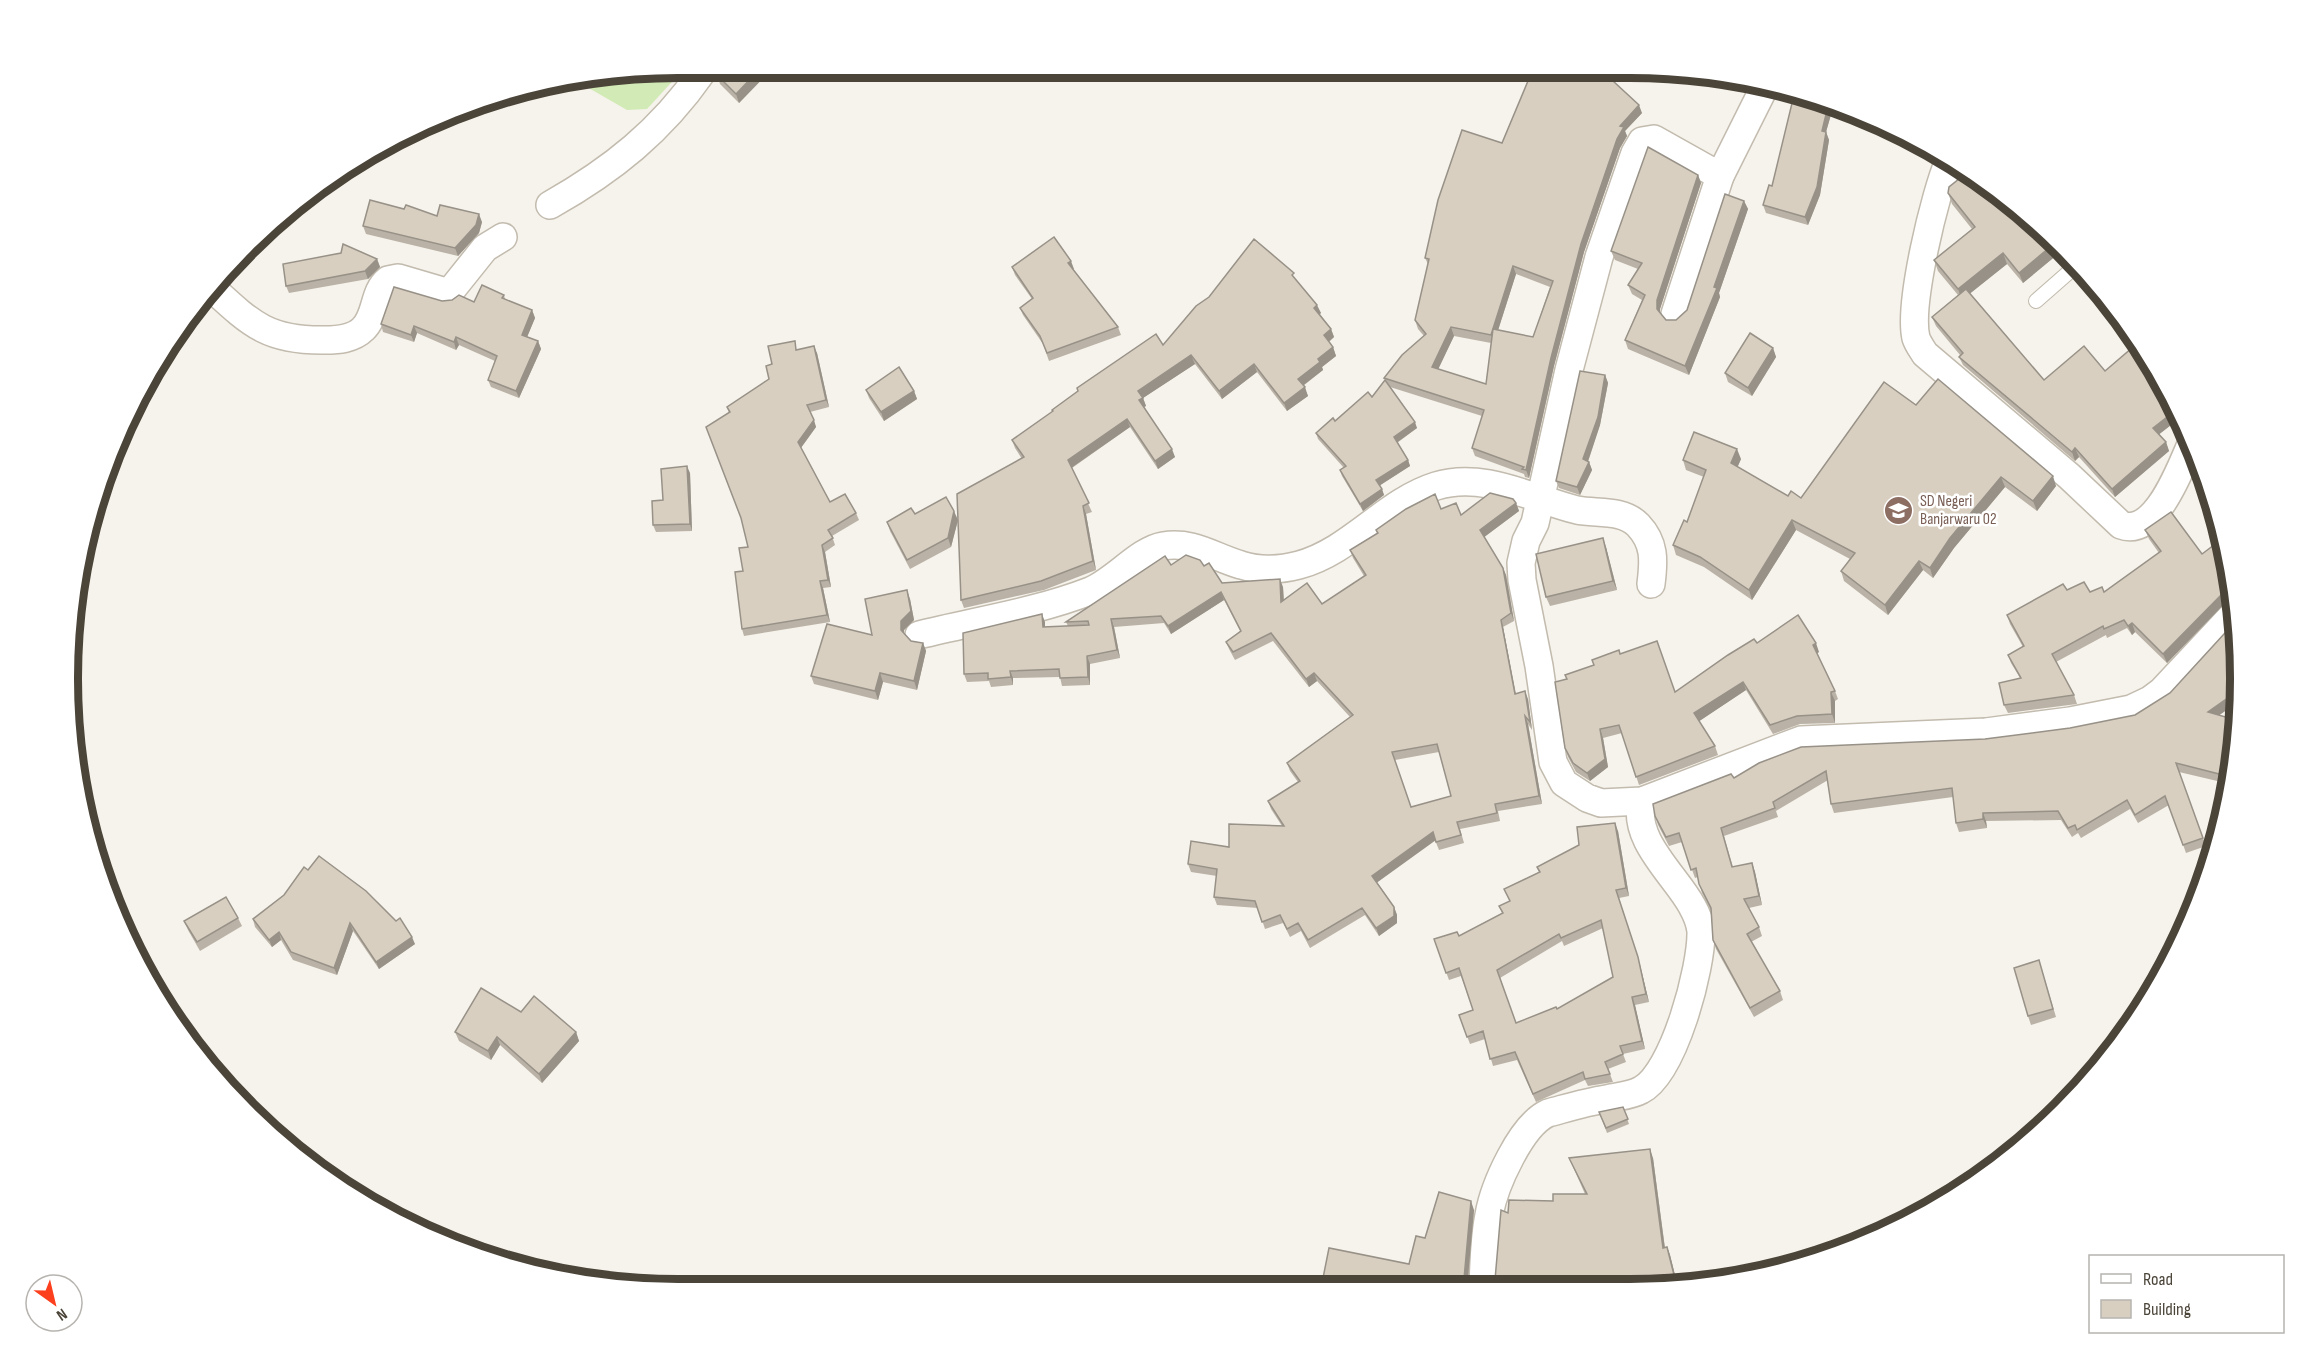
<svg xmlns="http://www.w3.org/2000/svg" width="2308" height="1357" font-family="'Sofia Sans Condensed',sans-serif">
<rect width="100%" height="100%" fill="#f6f3ec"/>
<polygon fill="#d2eab5" points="681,72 647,109 627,110 573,79 598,73"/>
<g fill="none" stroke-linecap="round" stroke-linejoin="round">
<defs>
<polyline id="service" points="2036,301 2077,265"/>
<g id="minor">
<path d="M1949 161C1935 193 1908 305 1916 338 1918 344 1922 349 1925 354L2069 476 2121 525C2156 538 2181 467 2192 442"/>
<polyline points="1720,176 1654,139 1642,141 1635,153 1599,257 1569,370 1535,523 1526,541 1521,563 1522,580 1539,666 1553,762 1564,783 1587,798 1601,803 1642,801 1801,740 1986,732 2070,721 2131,709 2150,700 2162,691 2234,614"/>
<path d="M550 205C612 170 661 131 702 72"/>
<path d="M212 288C251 324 268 341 325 340 338 340 353 339 363 329 377 316 373 292 388 280L398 278 449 293 485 248 503 237"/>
<polyline points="1675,314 1720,176 1764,88"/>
<path d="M919 635C975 621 1036 612 1090 591 1115 581 1139 550 1163 546 1194 541 1213 557 1241 565 1260 571 1280 570 1299 565 1351 551 1385 502 1436 486 1484 471 1532 499 1577 510 1597 514 1622 509 1638 525 1655 543 1654 560 1651 584"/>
<path d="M1483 1288C1484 1264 1484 1239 1489 1215 1494 1186 1521 1125 1548 1113 1567 1108 1586 1102 1606 1099 1618 1096 1630 1096 1641 1090 1674 1073 1702 967 1701 931 1700 923 1696 913 1692 906 1676 876 1631 839 1642 801"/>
</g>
</defs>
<use href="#service" stroke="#c2bbae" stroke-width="16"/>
<use href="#minor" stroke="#c2bbae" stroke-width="30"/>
<use href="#service" stroke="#fff" stroke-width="14"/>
<use href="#minor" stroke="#fff" stroke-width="27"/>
</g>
<g fill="#bab2a6" fill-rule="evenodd">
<path d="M1529 69H1600L1642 113 1625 131 1627 136 1620 148 1584 252 1554 366 1529 478 1525 477 1524 474 1475 456 1472 448 1482 416 1390 387 1417 428 1397 443 1408 460 1410 466 1380 485 1384 495 1363 511 1342 476 1340 470 1344 468 1318 439 1316 433 1372 397 1386 381 1384 378 1424 336 1418 329 1415 320 1428 264 1425 258 1502 143 1532 73 1530 72ZM1516 274 1550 287 1533 337 1498 330ZM1454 336 1491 343 1486 384 1438 369Z"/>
<polygon points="719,72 769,72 739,103 720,84 717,75"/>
<polygon points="1826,100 1834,104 1826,132 1829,140 1820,195 1808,225 1766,213 1763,205 1772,186"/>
<polygon points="1698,175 1701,183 1660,309 1660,313 1666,320 1676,320 1687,310 1744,201 1748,209 1719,293 1720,297 1689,375 1628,349 1625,340 1642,300 1632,294 1628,285 1638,269 1615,260 1611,251"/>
<polygon points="1948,193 2061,246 2064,249 2023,283 2007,264 1970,293 2044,380 2105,371 2138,343 2091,287 2088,278 2137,339 2180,418 2159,434 2166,442 2169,451 2115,497 2079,457 2075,461 1963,365 1959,357 1960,355 1936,326 1932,317 1958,295 1938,271 1934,260 1972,229 1952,204"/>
<polygon points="437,216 482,222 479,233 458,256 366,234 363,226"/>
<polygon points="377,259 380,267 368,279 289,293 286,286"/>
<polygon points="1012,267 1074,269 1073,269 1118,327 1121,335 1049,361 1043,344 1023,315 1020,308 1032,299 1015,275"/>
<polygon points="1297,281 1321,313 1320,314 1331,329 1334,337 1329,342 1333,347 1336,356 1322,367 1323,370 1303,386 1308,396 1287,411 1257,372 1222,399 1195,364 1143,398 1146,406 1144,407 1175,457 1158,469 1130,427 1072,468 1092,512 1086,514 1096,570 1044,590 964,608 961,600 1022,459 1015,448 1012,440 1053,412 1052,410 1078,391 1077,388 1163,345"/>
<polygon points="504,295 505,299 532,310 535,318 527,337 538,341 541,349 519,398 491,387 488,380 495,361 459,345 456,350 417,333 414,342 383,332 381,324 442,301 474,302"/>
<polygon points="1773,348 1776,357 1752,396 1728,382 1725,373"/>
<polygon points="797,350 817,353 829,407 810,412 816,427 801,448 830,502 856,513 859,520 832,536 835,545 825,552 831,587 823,588 830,622 744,636 742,629 743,571 748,547 729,413 727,407 769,379 772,364"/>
<polygon points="1605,375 1608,383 1600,425 1588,462 1589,462 1592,470 1580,495 1559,488 1556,481"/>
<polygon points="866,390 914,391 917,399 884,421 869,398"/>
<polygon points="1916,405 2056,486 2037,511 2005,487 1954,548 1933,578 1923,570 1888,615 1844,581 1841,571 1850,559 1796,530 1752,600 1704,567 1676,555 1673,545 1687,522 1704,477 1686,470 1683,460 1741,459 1737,467 1788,496 1801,498"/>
<polygon points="690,473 692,531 656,532 653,525 663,500"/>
<path d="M1516 503 1519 511 1484 537 1503 568 1506 575 1514 621 1503 627 1516 694 1528 699 1532 730 1528 724 1542 804 1498 811 1500 821 1460 829 1464 843 1439 850 1435 840 1377 882 1394 907 1397 915V923L1379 936 1365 915 1310 948 1301 931 1290 937 1283 923 1265 929 1258 908 1217 905 1214 897 1217 876 1191 872 1188 864 1282 826 1271 809 1268 801 1298 782 1290 771 1287 763 1350 717 1317 681 1309 687 1273 641 1235 660 1229 649 1226 642 1240 631 1224 600 1171 634 1164 623 1114 627 1120 658 1090 664V685L1062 686 1060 677 1013 678V685L991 687 989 681 967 682 964 674 1045 622V627L1068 626 1066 622 1171 565 1204 566 1222 583 1283 587 1284 600 1322 604 1364 576 1353 558 1350 550 1377 533 1376 530 1441 509 1461 515ZM1439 752 1451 796 1411 807 1395 760Z"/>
<polygon points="915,514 958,520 951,547 910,569 890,531 887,522"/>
<polygon points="2145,530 2202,554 2229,559 2233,599 2229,599 2167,663 2135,632 2132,635 2127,628 2107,638 2106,635 2056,662 2074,695 2077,704 2008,713 2004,705 2020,678 2011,663 2008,655 2023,647 2010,624 2007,615 2067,590 2090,592 2104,592 2159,553 2149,539"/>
<polygon points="1606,547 1617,590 1550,606 1546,597"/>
<polygon points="910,599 914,620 904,630 904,634 911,641 923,643 926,651 917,690 883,682 878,700 814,684 811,676 872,635"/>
<polygon points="1757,643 1819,652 1817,653 1835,691 1838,699 1835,701 1835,723 1800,724 1773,734 1746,690 1699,721 1715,746 1718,755 1639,785 1622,733 1603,738 1608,767 1590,781 1576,772 1568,757 1565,748 1567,679 1620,654 1675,692"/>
<polygon points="2238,702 2219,715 2236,720 2230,784 2179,772 2206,846 2186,853 2169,805 2138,823 2130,809 2081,838 2078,833 2072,837 2061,820 1986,821 1987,828 1959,832 1956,823 1953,797 1834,813 1831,804 1828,780 1776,811 1778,817 1724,836 1733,867 1752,863 1755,872 1762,905 1749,908 1759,927 1762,936 1751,942 1780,991 1783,1000 1754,1017 1716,949 1713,940 1711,911 1702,893 1698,877 1695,878 1682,842 1669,846 1658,825 1655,816 1734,778 1985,739 2070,728"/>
<path d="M1618 831 1629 896 1619 898 1640 965 1649 1002 1635 1005 1645 1049 1623 1054 1626 1062 1608 1069 1613 1082 1588 1086 1585 1080 1536 1102 1517 1060 1493 1066 1485 1039 1470 1044 1459 1015 1473 1010 1461 976 1449 980 1434 939 1459 936 1502 913 1499 906 1510 901 1504 889 1539 872 1537 867ZM1603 928 1613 977 1557 1009 1516 1023 1500 978 1562 941 1564 946Z"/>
<polygon points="284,895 415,944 379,969 353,931 337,975 293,960 281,940 272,947 255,927 253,919"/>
<polygon points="238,918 242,926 200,951 188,930 184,921"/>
<polygon points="2039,960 2056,1017 2031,1025 2028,1016"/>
<polygon points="521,1012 576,1032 579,1041 542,1083 500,1045 491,1060 459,1041 455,1032"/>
<polygon points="1623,1107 1629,1124 1607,1133 1599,1112"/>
<polygon points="1569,1158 1653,1158 1665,1248 1667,1247 1670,1255 1678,1287 1670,1288 1495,1280 1508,1213 1585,1194"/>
<polygon points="1474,1210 1468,1285 1469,1288 1331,1288 1326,1287 1323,1278 1409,1264 1425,1238"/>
</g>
<g fill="#979187">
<polygon points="757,72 769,72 739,103 736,94"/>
<polygon points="1829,102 1834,104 1826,132 1829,140 1820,195 1808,225 1805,217 1822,131"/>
<polygon points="1639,105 1642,113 1625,131 1627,136 1620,148 1584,252 1554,366 1529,478 1526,470 1551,358 1581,244 1620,126"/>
<polygon points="1698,175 1701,183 1660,309 1660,318 1657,309 1657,300"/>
<polygon points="1744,201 1748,209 1719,293 1720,297 1689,375 1685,366"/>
<polygon points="479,214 482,222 479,233 458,256 455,248"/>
<polygon points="2056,242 2064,249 2023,283 2019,273"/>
<polygon points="2003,253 2007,264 1962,300 1958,289"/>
<polygon points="377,259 380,267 368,279 365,271"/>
<polygon points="1071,261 1074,269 1071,270 1068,263"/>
<polygon points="1513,266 1516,274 1494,343 1491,335"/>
<polygon points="1317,305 1321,313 1317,316 1314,308"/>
<polygon points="532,310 535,318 525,342 522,335"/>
<polygon points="414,326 417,333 414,342 411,335"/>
<polygon points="1451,327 1454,336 1435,376 1432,367"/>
<polygon points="1331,329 1334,337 1327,343 1324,335"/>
<polygon points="456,337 459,345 456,350 454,342"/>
<polygon points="538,341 541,349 519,398 516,391"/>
<polygon points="814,346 817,353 829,407 826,400"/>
<polygon points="1333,347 1336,356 1322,367 1323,370 1301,387 1298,379 1318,359"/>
<polygon points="1773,348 1776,357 1752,396 1748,388"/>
<polygon points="1191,355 1195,364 1143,398 1146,406 1142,408 1139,400 1138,391"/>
<polygon points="1254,364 1257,372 1222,399 1219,391"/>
<polygon points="1605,375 1608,383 1600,425 1586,467 1583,459"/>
<polygon points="1305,387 1308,396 1287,411 1284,403"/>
<polygon points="914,391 917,399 884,421 881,412"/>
<polygon points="2176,410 2180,418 2157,436 2153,428"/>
<polygon points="1127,419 1130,427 1071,468 1068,460"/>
<polygon points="814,420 816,427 800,449 798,442"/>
<polygon points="1415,422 1417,428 1396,443 1394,437"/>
<polygon points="2166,442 2169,451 2115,497 2112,489"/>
<polygon points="2075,448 2079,457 2075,461 2072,452"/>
<polygon points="1172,449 1175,457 1158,469 1155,461"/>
<polygon points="1737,449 1741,459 1735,473 1731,463"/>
<polygon points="1408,460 1410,466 1379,486 1376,480"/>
<polygon points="1589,462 1592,470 1580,495 1577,487"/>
<polygon points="687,466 690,473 692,531 690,524"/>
<polygon points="2053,476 2056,486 2037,511 2033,501"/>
<polygon points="2001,477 2005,487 1954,548 1933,578 1930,568 1950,538"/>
<polygon points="1382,489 1384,495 1363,511 1360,504"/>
<polygon points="1516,503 1519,511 1483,538 1480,530"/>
<polygon points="1083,506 1086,514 1096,570 1093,561"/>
<polygon points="954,511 958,520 951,547 948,538"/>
<polygon points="1792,520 1796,530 1752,600 1749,590"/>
<polygon points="1603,538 1606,547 1617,590 1613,581"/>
<polygon points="822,545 825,552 831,587 828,580"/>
<polygon points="1919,561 1923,570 1888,615 1885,605"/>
<polygon points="1503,568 1506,575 1514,621 1511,613"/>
<polygon points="1280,579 1283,587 1284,609 1281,602"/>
<polygon points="820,581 823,588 830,622 827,615"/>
<polygon points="907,590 910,599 914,620 904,630 904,639 901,630 901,621"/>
<polygon points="2226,590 2229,599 2167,663 2163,654"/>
<polygon points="1221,592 1224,600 1171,634 1168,626"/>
<polygon points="1042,614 1045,622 1045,634 1043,627"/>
<polygon points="1111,619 1114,627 1120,658 1117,650"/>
<polygon points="1501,620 1503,627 1517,702 1515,694"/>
<polygon points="2132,623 2135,632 2132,635 2128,626"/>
<polygon points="923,643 926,651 917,690 914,681"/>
<polygon points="1816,643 1819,652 1816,654 1813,645"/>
<polygon points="1087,656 1090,664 1090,685 1088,677"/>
<polygon points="1010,671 1013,678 1013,685 1011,677"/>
<polygon points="880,673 883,682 878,700 875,691"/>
<polygon points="1314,673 1317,681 1309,687 1306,679"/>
<polygon points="1743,682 1746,690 1698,722 1694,713"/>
<polygon points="2239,690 2238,702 2211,721 2208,712"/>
<polygon points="1525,691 1528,699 1532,730 1530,722"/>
<polygon points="1831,692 1835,701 1835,723 1832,714"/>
<polygon points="1525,716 1528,724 1542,804 1539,796"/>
<polygon points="1600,729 1603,738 1608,767 1590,781 1587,773"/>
<polygon points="1983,813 1986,821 1987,828 1983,819"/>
<polygon points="1615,823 1618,831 1629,896 1626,888"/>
<polygon points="1433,832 1436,840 1375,884 1372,876"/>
<polygon points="1752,863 1755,872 1762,905 1759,896"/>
<polygon points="1616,890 1640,965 1649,1002 1646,994"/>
<polygon points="1394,907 1397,915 1397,923 1379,936 1376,928"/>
<polygon points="350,923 353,931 337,975 334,968"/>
<polygon points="279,932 281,940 272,947 269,940"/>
<polygon points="412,937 415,944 379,969 376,962"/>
<polygon points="1632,997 1635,1005 1645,1049 1642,1041"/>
<polygon points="576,1032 579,1041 542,1083 539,1074"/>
<polygon points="497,1037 500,1045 491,1060 488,1051"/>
<polygon points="1650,1149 1653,1158 1666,1257 1663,1248"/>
<polygon points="1471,1201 1474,1210 1467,1288 1464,1279"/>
<polygon points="1667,1247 1670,1255 1678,1287 1677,1287"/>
</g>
<g fill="#d8cfc1" stroke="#979187" stroke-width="1.5" fill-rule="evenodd">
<path d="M1533 69H1600L1639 105 1620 126 1624 127 1617 139 1581 244 1551 358 1526 470 1522 469 1524 467 1472 448 1484 410 1384 378 1402 355 1426 334 1415 320 1429 259 1425 258 1438 200 1462 130 1502 143ZM1513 266 1553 281 1533 337 1493 329 1486 384 1432 367 1451 327 1491 335Z"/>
<polygon points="719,72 757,72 736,94 717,75"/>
<polygon points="1796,94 1826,100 1829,102 1822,131 1826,132 1817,187 1805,217 1763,205 1769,185 1772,186 1793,99 1795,100"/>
<polygon points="1648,147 1698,175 1657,300 1657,309 1666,320 1676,320 1687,310 1725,194 1744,201 1714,287 1717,288 1685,366 1625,340 1645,295 1628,285 1642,263 1611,251"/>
<polygon points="1969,171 2056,242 2019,273 2003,253 1958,289 1934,260 1975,227 1948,193 1949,187"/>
<polygon points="370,200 404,209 406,205 437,216 440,205 479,214 476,225 455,248 363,226"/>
<polygon points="1054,237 1071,261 1068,263 1118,327 1047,353 1040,336 1020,308 1033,298 1012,267"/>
<polygon points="1254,239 1294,273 1292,275 1317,305 1314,308 1331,329 1324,335 1333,347 1318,359 1320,362 1298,379 1305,387 1284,403 1254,364 1219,391 1191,355 1138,391 1143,398 1139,400 1172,449 1155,461 1127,419 1068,460 1089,503 1083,506 1093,561 1041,581 961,600 957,494 1024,457 1012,440 1053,411 1052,410 1078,391 1077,388 1156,334 1163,345 1196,306 1209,297"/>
<polygon points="343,244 377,259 365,271 286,286 283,264 341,253"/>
<polygon points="482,285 504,295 502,298 532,310 522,335 538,341 516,391 488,380 497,356 456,337 454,342 414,326 411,335 381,324 394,287 442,301 452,300 459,295 474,302"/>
<polygon points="1966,289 2044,380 2084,346 2105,371 2139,342 2176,410 2153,428 2166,442 2112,489 2075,448 2072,452 1959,357 1963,353 1932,317"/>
<polygon points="1750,333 1773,348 1748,388 1725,373"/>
<polygon points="795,341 796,350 814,346 826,400 807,405 814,420 798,442 830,502 845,494 856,513 828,530 833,538 822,545 828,580 820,581 827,615 742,629 735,572 743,571 739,548 748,547 741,518 706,427 730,412 727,407 769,379 766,366 772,364 768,346"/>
<polygon points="899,367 914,391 881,412 866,390"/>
<polygon points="1580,371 1605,375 1598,417 1583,459 1589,462 1577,487 1556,481"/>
<polygon points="1938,379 2053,476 2033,501 2001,477 1950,538 1930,568 1919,561 1885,605 1841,571 1855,553 1792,520 1749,590 1700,557 1673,545 1684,520 1687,522 1706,470 1683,460 1694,432 1737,449 1731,463 1788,496 1791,491 1801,498 1884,382 1916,405"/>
<polygon points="1385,380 1415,422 1394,437 1408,460 1376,480 1382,489 1360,504 1340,470 1346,466 1316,433 1333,418 1335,421 1368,392 1372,397"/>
<polygon points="687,466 690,524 653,525 652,501 663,500 661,469"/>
<path d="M1490 493 1513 499 1516 503 1480 530 1503 568 1511 613 1501 620 1515 694 1525 691 1530 722 1525 716 1539 796 1495 804 1497 813 1457 822 1461 835 1436 842 1433 832 1372 876 1394 907V916L1376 928 1362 908 1308 940 1298 923 1287 929 1280 915 1262 922 1255 901 1214 897 1217 869 1188 864 1191 841 1229 847V824L1284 826 1268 801 1300 781 1287 763 1353 715 1314 673 1306 679 1271 633 1233 652 1226 642 1241 631 1221 592 1168 626 1161 616 1111 619 1117 650 1087 656 1088 677 1060 678 1059 669 1010 671 1011 677 988 679V673L964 674 963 633 1042 614 1043 627 1089 625 1088 621 1066 622 1165 556 1171 565 1186 555 1200 560 1204 566 1209 563 1222 583 1280 579 1281 602 1307 583 1322 604 1366 575 1350 550 1378 533 1376 530 1406 509 1435 494 1441 509 1456 503 1461 515ZM1437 744 1451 796 1411 807 1392 752Z"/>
<polygon points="946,497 954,511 948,538 907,560 887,522 911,508 915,514"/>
<polygon points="2171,512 2202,554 2222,539 2229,559 2232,590 2226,590 2163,654 2132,623 2128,626 2124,620 2104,629 2103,626 2052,654 2074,695 2004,705 1999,683 2021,678 2008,655 2024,646 2007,615 2063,584 2067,590 2084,582 2090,592 2102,587 2104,592 2161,551 2145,530"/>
<polygon points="1603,538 1613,581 1546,597 1536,554"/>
<polygon points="907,590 911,611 901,621 901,630 911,641 923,643 914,681 880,673 875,691 811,676 827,624 872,635 865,599"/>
<polygon points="1798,615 1816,643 1813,645 1835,691 1831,692 1832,714 1797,716 1770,725 1743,682 1694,713 1715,746 1636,777 1619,725 1600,729 1605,759 1587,773 1573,763 1565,748 1555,682 1567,679 1565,675 1594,665 1592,660 1619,650 1620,654 1657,641 1675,692 1728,655 1754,639 1757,643"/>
<polygon points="2235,622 2240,678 2239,690 2208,712 2236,720 2231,777 2176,763 2203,838 2183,845 2165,796 2135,815 2127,800 2077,830 2075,825 2068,828 2058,811 1983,813 1983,819 1956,823 1952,788 1831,804 1826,771 1773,802 1775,808 1721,828 1732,867 1752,863 1759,896 1744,899 1759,927 1747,934 1780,991 1750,1008 1713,940 1711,908 1699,884 1696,868 1691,870 1679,833 1666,837 1655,816 1653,804 1731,774 1734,778 1759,763 1801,747 1985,739 2070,728 2135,715 2170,693"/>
<path d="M1615 823 1626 888 1616 890 1638 957 1646 994 1632 997 1642 1041 1620 1046 1623 1054 1605 1062 1610 1074 1585 1079 1583 1072 1533 1094 1515 1052 1490 1059 1483 1031 1467 1037 1459 1015 1473 1010 1459 968 1446 973 1434 939 1457 932 1459 936 1503 913 1499 906 1510 901 1504 889 1540 872 1537 867 1579 845 1577 827ZM1601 920 1613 977 1557 1009 1556 1007 1516 1023 1497 970 1559 934 1561 938Z"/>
<polygon points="319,856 366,891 396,921 400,918 412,937 376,962 350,923 334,968 291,952 279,932 269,940 253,919 284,895 304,867 308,870"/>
<polygon points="226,897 238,918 197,942 184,921"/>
<polygon points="2039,960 2053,1009 2028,1016 2014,968"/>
<polygon points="481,988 521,1012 534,996 576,1032 539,1074 497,1037 488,1051 455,1032"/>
<polygon points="1623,1107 1628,1119 1606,1128 1599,1112"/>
<polygon points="1650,1149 1663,1248 1667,1247 1677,1287 1670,1288 1493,1288 1495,1280 1501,1210 1508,1213 1509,1200 1553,1201 1553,1194 1587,1194 1569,1158"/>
<polygon points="1439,1192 1471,1201 1464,1279 1469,1288 1369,1288 1323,1278 1329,1248 1409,1264 1416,1236 1425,1238"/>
</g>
<defs>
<symbol id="school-disc" viewBox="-11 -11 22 22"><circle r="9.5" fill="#8d6e63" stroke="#fff"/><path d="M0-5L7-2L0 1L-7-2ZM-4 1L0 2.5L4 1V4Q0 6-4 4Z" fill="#fff"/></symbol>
</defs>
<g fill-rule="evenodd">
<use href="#school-disc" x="1882" y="494" width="33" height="33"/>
</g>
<g text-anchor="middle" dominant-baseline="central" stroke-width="5" stroke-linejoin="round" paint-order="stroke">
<g font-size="16" fill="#785e54" stroke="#fff" text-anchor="start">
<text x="1920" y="501">SD Negeri<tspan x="1920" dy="18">Banjarwaru 02</tspan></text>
</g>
</g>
<path d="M0 0H2308V1357H0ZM678 78H1630A600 600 0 0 1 2230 678V679A600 600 0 0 1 1630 1279H678A600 600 0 0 1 78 679V678A600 600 0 0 1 678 78Z" fill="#fff" fill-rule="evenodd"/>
<path fill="none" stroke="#4b4439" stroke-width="8" d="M678 78H1630A600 600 0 0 1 2230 678V679A600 600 0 0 1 1630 1279H678A600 600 0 0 1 78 679V678A600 600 0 0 1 678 78Z"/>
<rect x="2089" y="1255" width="195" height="78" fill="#ffffff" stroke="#b7b4b0" stroke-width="1.5"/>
<rect x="2101" y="1274" width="30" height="9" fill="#ffffff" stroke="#b7b4b0" stroke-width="1.5"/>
<text x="2143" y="1285" font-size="18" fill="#4b4439">Road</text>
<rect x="2101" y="1300" width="30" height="18" fill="#d8cfc1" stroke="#b7b4b0" stroke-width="1.5"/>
<text x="2143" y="1315" font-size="18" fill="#4b4439">Building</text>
<g transform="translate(54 1303) rotate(146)"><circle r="28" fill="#ffffff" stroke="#b7b4b0" stroke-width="1.5"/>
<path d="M0-4.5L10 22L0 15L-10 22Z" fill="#fc3f1d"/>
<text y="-9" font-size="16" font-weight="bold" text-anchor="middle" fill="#4b4439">N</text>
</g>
</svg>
